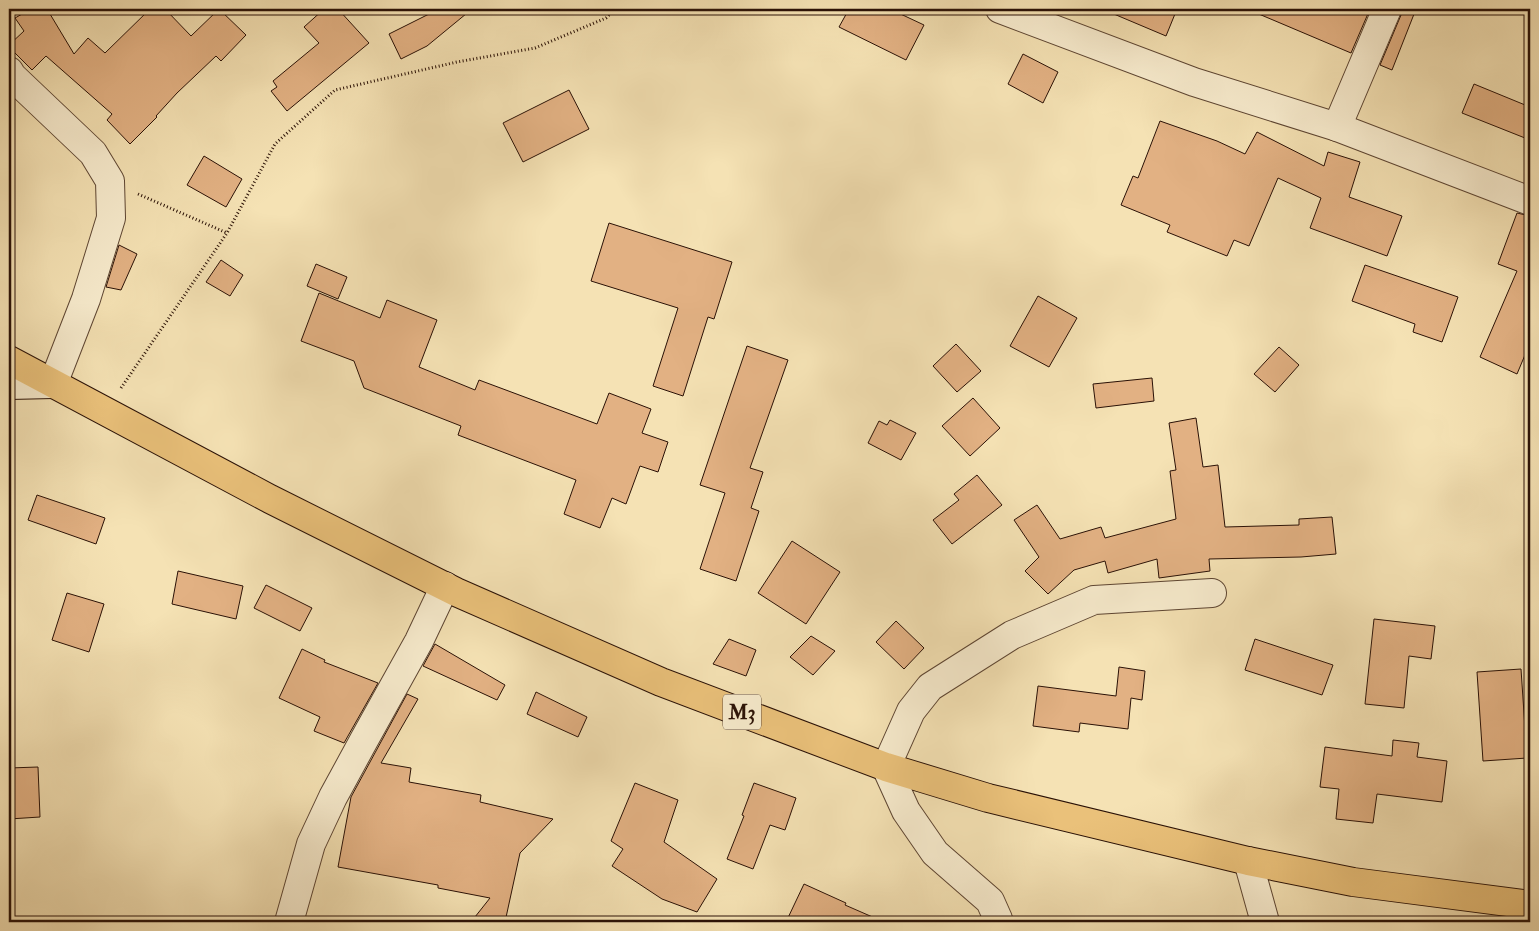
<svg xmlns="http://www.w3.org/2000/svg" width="1539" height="931" font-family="'IM FELL Double Pica',serif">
<rect width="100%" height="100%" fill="#f5e2b4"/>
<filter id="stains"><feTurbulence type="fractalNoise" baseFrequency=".004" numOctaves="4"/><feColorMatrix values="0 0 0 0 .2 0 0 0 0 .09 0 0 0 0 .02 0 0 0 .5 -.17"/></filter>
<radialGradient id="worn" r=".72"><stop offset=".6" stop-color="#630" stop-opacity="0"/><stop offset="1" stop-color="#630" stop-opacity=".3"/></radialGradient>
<g fill="#e2b183" stroke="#2a1106">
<polygon points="31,9 47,9 74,54 88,38 105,53 150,9 165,9 191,36 219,9 246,35 221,61 216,56 177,93 156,116 157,117 130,144 107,120 112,114 46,56 32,70 9,47 9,45 24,31 15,18"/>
<polygon points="324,9 338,9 369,43 287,111 271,91 277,87 273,81 319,43 304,27"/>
<polygon points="439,9 472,9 427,46 401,59 389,34"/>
<polygon points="849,9 890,9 924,25 906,60 839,27"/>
<polygon points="1102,9 1177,9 1166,36"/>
<polygon points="1247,9 1370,9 1351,53"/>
<polygon points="1402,9 1416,9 1392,70 1380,65 1401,15"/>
<polygon points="1023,54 1058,72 1043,103 1008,84"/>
<polygon points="1474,84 1530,107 1530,140 1462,113"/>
<polygon points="569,90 589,129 523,162 503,123"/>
<polygon points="1160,121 1217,141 1245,154 1257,132 1324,166 1328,152 1360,162 1349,197 1402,216 1387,256 1310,228 1321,198 1278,178 1249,246 1234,240 1227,256 1167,232 1170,225 1121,205 1133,176 1138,178"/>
<polygon points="204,156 242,179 226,207 187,185"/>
<polygon points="1517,213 1530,216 1530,343 1517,374 1480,357 1517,271 1498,264"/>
<polygon points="609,223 732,262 714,319 708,317 683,396 653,386 678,308 591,281"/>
<polygon points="119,245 137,254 121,290 106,287"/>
<polygon points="221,260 243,275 230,296 206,282"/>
<polygon points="316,264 347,277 338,299 307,286"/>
<polygon points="1365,265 1458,297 1442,342 1413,332 1415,324 1352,301"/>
<polygon points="319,293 380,318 387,300 437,320 419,367 475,390 479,380 597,424 609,393 651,409 642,433 668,442 658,472 640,466 626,504 612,498 600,528 564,514 576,480 458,435 461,426 364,388 354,361 301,341"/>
<polygon points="1038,296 1077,318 1049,367 1010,346"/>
<polygon points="956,344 981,371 957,392 933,366"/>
<polygon points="747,346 788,360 750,468 763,472 751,508 759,511 736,581 700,569 725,493 700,485"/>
<polygon points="1279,347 1299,365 1275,392 1254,374"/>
<polygon points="1152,378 1154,401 1096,408 1093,384"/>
<polygon points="973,398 1000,428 970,456 942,426"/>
<polygon points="1196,418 1203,467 1218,465 1225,527 1299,525 1299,519 1332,517 1336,554 1301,557 1209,559 1210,571 1159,578 1157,559 1108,573 1105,561 1074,570 1048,594 1025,571 1039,557 1014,520 1037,505 1060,539 1101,527 1105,538 1176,519 1170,471 1176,470 1169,423"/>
<polygon points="890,420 916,433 901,460 868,443 879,421 887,425"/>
<polygon points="977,475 1002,505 952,544 933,520 959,500 954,494"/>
<polygon points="37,495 105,518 96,544 28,520"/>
<polygon points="792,541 840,572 806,624 758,593"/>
<polygon points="178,571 243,586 236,619 172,604"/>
<polygon points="266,585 312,608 300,631 254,608"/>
<polygon points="67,593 104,604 89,652 52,640"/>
<polygon points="1374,619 1435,626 1431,659 1409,656 1404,708 1365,704"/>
<polygon points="896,621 924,648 904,669 876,642"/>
<polygon points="811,636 835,651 813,675 790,657"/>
<polygon points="729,639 756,650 746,676 713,664"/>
<polygon points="1255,639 1333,665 1322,695 1245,670"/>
<polygon points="435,644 505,685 497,700 423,666"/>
<polygon points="302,649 325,660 324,662 378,683 344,743 314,731 320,717 279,698"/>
<polygon points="1119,667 1145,671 1142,700 1131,698 1128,729 1080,723 1079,732 1033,726 1038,686 1116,696"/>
<polygon points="1521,669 1527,758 1483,761 1477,672"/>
<polygon points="536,692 587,717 578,737 527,714"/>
<polygon points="407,694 418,699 381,763 411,768 409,782 481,795 480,802 553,819 520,853 505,922 471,922 490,898 438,888 438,885 338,867 351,797"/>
<polygon points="1393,740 1419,743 1417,757 1447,761 1442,802 1377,794 1373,823 1336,819 1339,789 1320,787 1325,747 1392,756"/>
<polygon points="38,767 40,817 9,819 9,768"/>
<polygon points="635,783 678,800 664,842 717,879 697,912 662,899 612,866 623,849 611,841"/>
<polygon points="754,783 796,798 785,830 770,825 753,869 727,859 744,816 742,815"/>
<polygon points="804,884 846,903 845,905 884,922 786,922"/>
</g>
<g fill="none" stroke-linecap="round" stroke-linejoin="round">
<defs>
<g id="street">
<polyline points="1000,9 1194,82 1337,127 1530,201"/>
<polyline points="9,71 12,76 93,153 110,181 111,218 86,299 53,384"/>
<polyline points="1337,127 1387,9"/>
<polyline points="1248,861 1265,922"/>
<polyline points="289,922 311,844 333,797 364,740 419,641 445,586"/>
<polyline points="997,922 998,919 990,901 935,853 906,811 886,767 911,711 930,687 1012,635 1094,600 1212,593"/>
</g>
<polyline id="secondary" points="9,385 53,384"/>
<polyline id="highway" points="9,360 270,499 456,592 661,682 886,767 988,798 1248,861 1353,882 1530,905"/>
</defs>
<use href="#street" stroke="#5d4532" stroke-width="30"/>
<use href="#secondary" stroke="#2a1106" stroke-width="30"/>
<use href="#highway" stroke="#2a1106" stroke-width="30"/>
<g stroke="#2a1106" stroke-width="3" stroke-dasharray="1 2.5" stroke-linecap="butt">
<polyline points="138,194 227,233"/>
<polyline points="121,388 227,233 275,144 335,90 457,62 535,48 606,18 615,9"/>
</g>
<use href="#street" stroke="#f8ecce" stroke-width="28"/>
<use href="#secondary" stroke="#f8ecce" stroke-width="28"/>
<use href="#highway" stroke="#eac17a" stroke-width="28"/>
</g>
<g text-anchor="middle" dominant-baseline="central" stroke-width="4.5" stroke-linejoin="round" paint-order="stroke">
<rect fill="#f8ecce" stroke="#685342" stroke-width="1" x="723" y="694.5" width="38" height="35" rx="4"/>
<g font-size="20" font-weight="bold" fill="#2a1106">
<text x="742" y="712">M3</text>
</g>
</g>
<rect width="1539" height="931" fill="none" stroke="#f5e2b4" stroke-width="30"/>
<rect x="10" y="10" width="1519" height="911" fill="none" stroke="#2a1106" stroke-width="2.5"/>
<rect x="15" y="15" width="1509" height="901" fill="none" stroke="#2a1106"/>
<rect width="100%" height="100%" filter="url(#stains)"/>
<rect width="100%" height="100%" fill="url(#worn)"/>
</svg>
